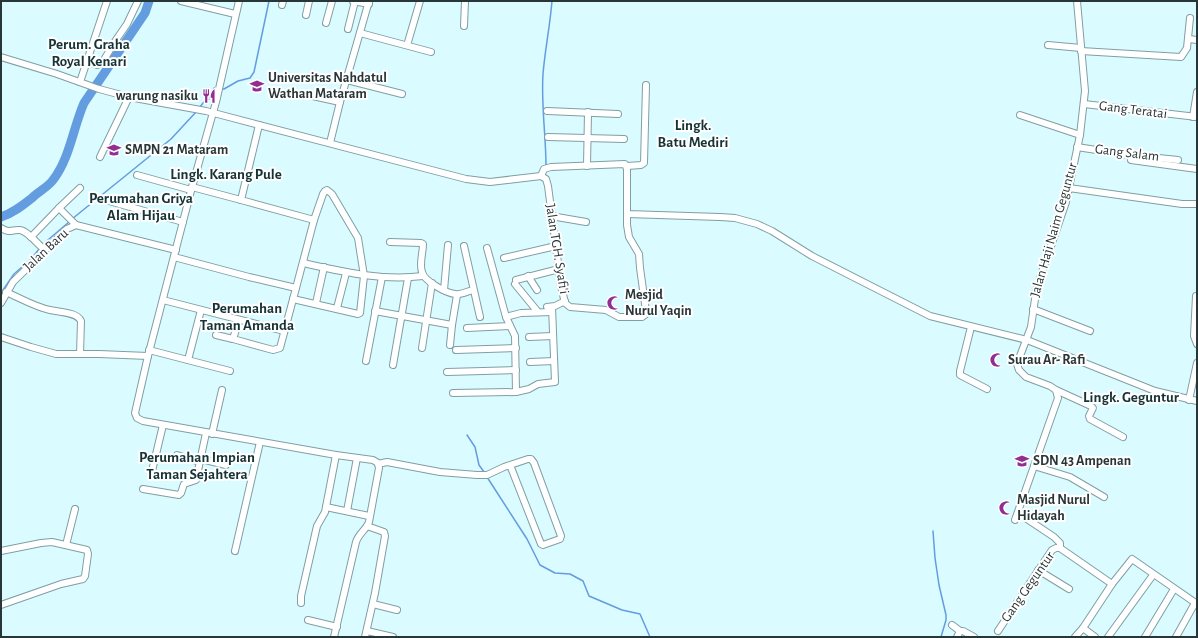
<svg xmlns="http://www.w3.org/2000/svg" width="1198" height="638" font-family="'Alegreya Sans',sans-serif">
<rect width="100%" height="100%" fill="#dafbff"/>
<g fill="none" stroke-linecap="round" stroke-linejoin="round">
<g stroke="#649ce0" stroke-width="1.5">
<polyline points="221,89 224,89 238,81 250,78 254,72 269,1"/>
<polyline points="200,107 203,103 209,99 214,88 217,88"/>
<path d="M546 166C546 136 541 105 543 74 545 50 550 26 552 1"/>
<polyline points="72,219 171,139 196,112"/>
<polyline points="42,245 69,222"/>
<polyline points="1,293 14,274 30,260 40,248"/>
<polyline points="467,435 475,447 479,465 484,472"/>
<polyline points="487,477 527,539 540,565 555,573 570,574 583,581 589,596 622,610 640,614 650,637"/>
<polyline points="933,531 935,558 939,585 946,615 946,620 941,637"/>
</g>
<path stroke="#649ce0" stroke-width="9" d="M1 217C13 213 22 206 32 198 38 192 48 187 53 180 70 158 73 128 84 103L145 13 149 1"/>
<defs>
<g id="minor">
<polyline points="181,1 235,14"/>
<path d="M239 1 216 102 192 187 148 356 135 413 137 418 143 421 336 455 373 460 378 463 379 468 369 522C366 530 359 533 356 542L334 637"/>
<polyline points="353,1 369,4"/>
<polyline points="282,5 283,1"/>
<polyline points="306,15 309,1"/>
<polyline points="326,23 332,1"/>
<polyline points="464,26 465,1"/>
<polyline points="348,29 355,1"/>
<polyline points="360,33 431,52"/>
<polyline points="1189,39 1197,40"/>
<polyline points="408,42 420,1"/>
<polyline points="1048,45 1081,48"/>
<polyline points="1081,51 1181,57 1187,48 1190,18"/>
<polyline points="1,57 57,74 99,89 129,97 206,111 466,179 490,182 541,176 546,179 548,186 561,286 565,303 570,307 606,310 619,317 642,317 646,314 646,311 640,268 639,254 629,237 627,225 627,214"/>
<polyline points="86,62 97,65 102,63 116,40 127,24 138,1"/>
<polyline points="347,80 402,94"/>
<polyline points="80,82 107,1"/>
<polyline points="308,95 340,102"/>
<polyline points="1084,104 1197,117"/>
<polyline points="547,111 618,114"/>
<polyline points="1020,115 1080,135"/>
<polyline points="1193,117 1197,92"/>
<polyline points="259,125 241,200 314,220"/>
<polyline points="548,137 624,139"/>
<polyline points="330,143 340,102 369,1"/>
<polyline points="1077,147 1129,155 1178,160"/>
<polyline points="100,157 129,97"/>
<polyline points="1131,160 1197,169"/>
<polyline points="587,166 588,112"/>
<polyline points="627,166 641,165 644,163 646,85"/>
<polyline points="137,175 191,190"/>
<polyline points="541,176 544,169 551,167 625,164 627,169 627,214 720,217 735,218 757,224 772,231 812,256 930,316 1027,340 1155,391 1197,401"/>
<polyline points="192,187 241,200"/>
<polyline points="1069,188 1182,204 1197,204"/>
<polyline points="109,201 183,222"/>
<polyline points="59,208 80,188"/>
<polyline points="551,216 586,222"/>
<path d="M1 228C11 234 12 229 20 230 28 231 38 245 45 250"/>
<polyline points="31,237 59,208 76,225"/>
<path d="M390 242 421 243 423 244C423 253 419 264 422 272 424 281 446 293 455 294 461 295 468 291 473 290"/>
<polyline points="464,246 480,317"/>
<polyline points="487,248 506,317 515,336 516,392"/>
<polyline points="174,257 249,277 296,288 314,220 323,194 325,191 327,190 332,194 358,238 364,276 360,313 358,314 293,299"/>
<polyline points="504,258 556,246"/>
<path d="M303 263C344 272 381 281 423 276"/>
<polyline points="528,276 537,290"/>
<polyline points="516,280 559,269"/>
<polyline points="515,284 538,312"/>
<polyline points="444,290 448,245"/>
<path d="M6 292C20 298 35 307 50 310 59 312 77 312 81 321L80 354"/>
<polyline points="1196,296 1194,336 1197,344"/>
<polyline points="163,300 284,331"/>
<polyline points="1,303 13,282 67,229 76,225 176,250"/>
<polyline points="316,303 324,267"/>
<polyline points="547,307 555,306 565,301"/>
<polyline points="337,308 346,273"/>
<polyline points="1033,309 1090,331"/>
<polyline points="375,311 452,325"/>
<polyline points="506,317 521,313 552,312"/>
<polyline points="239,320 233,339 273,350 280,348 296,288"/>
<polyline points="971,327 960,371 960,375 987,389"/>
<polyline points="467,328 510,326"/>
<polyline points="216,335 233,339"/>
<polyline points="1,337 31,347 56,354 99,354 148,356"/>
<polyline points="529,337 553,336"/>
<polyline points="450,345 452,325 457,295"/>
<polyline points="422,348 432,283"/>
<polyline points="149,350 230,371"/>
<polyline points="456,350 516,348"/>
<polyline points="188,360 201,310"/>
<polyline points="366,361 382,277"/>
<polyline points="530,362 554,361"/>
<polyline points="393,365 408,278"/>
<polyline points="447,372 516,370"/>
<polyline points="1056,390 1091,406 1093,408 1089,416 1090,419 1123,437"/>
<polyline points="453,393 516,392 529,389 538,384 555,382 552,307"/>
<polyline points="1189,400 1197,363"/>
<polyline points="212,434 222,390"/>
<polyline points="177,455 200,462"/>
<polyline points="201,459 226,465"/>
<polyline points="378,464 387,462 440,472 477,475 487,475 504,467 528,459 531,459 534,463 561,536 560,539 543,545 541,544 510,465"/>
<polyline points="1034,466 1070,477 1104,497"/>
<polyline points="152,471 163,425"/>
<polyline points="143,489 179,495 181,493 184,484 196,480 206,433"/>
<polyline points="326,507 369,516"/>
<polyline points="347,511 357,458"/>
<polyline points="1018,513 1054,537 1060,543 1060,548"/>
<polyline points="1015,520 1058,398 1056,390 1050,386 1026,377 1019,370 1017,364 1031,327 1036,292 1040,278 1066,202 1080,135 1085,91 1077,1"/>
<polyline points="66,545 75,509"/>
<polyline points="1060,548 1112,584"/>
<polyline points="1,551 41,543 52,542 87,550 88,554 85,576 83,579 61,584 1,605"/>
<polyline points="235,551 260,442"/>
<polyline points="1038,570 1069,589"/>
<polyline points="301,603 301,596 317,526 325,512 336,455"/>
<polyline points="373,604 397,610"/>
<polyline points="308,620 337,627"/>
<polyline points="952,625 960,631"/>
<polyline points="1083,628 1112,584 1132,559 1197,604"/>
<polyline points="367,631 393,637"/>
<polyline points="998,631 1052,550 1056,548 1060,548"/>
<polyline points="365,637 375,593 385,536 384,532 367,526"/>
<polyline points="957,637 960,631 963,631 974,637"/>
<polyline points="1075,637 1083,628 1095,637"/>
<polyline points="1108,637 1153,575"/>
<polyline points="1145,637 1174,589"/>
<polyline points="1176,637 1195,603"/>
</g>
</defs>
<use href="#minor" stroke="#809fa3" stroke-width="8"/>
<use href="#minor" stroke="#fff" stroke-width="6"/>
</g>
<defs>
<symbol id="university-bare" viewBox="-9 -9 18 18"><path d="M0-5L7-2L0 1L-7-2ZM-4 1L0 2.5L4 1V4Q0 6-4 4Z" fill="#922d92" stroke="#fff" stroke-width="2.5" paint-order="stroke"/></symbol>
<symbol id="restaurant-bare" viewBox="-9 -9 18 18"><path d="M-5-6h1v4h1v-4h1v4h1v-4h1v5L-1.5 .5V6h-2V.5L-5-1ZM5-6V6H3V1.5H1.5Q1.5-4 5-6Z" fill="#922d92" stroke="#fff" stroke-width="2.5" paint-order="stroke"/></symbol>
<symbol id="school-bare" viewBox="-9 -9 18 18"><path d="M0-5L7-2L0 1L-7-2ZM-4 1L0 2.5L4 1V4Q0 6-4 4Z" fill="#922d92" stroke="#fff" stroke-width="2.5" paint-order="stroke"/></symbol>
<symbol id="mosque-bare" viewBox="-9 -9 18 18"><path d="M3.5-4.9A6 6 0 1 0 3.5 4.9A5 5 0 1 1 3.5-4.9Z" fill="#922d92" stroke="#fff" stroke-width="2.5" paint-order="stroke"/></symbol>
</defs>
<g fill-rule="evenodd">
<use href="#university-bare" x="247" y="76" width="20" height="20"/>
<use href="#restaurant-bare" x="199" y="86" width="20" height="20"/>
<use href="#school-bare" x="104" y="140" width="20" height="20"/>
<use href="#mosque-bare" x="604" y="293" width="20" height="20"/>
<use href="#mosque-bare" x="987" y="350" width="20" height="20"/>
<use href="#school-bare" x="1012" y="451" width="20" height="20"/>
<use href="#mosque-bare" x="996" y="498" width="20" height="20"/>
</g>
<g text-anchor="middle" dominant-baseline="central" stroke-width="4" stroke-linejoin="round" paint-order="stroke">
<g font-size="14" font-weight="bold" fill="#293638" stroke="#fff" text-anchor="start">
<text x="268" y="78">Universitas Nahdatul<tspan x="268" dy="16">Wathan Mataram</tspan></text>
<text x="198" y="96" text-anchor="end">warung nasiku</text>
<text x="125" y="150">SMPN 21 Mataram</text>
<text x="625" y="295">Mesjid<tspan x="625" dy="16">Nurul Yaqin</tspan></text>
<text x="1008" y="360">Surau Ar- Rafi</text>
<text x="1033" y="461">SDN 43 Ampenan</text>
<text x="1017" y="500">Masjid Nurul<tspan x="1017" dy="16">Hidayah</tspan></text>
</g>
<g font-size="14" fill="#293638" stroke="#fff">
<text transform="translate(1133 110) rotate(7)">Gang Teratai</text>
<text transform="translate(1127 153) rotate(7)">Gang Salam</text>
<text transform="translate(1054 230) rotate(-74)">Jalan Haji Naim Geguntur</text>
<text transform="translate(557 249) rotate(81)">Jalan TGH. Syafi'i</text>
<text transform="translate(46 250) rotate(-43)">Jalan Baru</text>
<text transform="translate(1028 587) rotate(-55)">Gang Geguntur</text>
</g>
<g font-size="15" font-weight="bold" fill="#163336" stroke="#fff">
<text x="89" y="44">Perum. Graha<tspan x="89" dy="17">Royal Kenari</tspan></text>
<text x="693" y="125">Lingk.<tspan x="693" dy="17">Batu Mediri</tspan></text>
<text x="226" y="174">Lingk. Karang Pule</text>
<text x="141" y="198">Perumahan Griya<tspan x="141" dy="17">Alam Hijau</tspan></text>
<text x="247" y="308">Perumahan<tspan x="247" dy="17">Taman Amanda</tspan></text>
<text x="1131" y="397">Lingk. Geguntur</text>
<text x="197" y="457">Perumahan Impian<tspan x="197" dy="17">Taman Sejahtera</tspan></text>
</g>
</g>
<rect width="1198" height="638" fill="none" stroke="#293638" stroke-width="4"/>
</svg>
